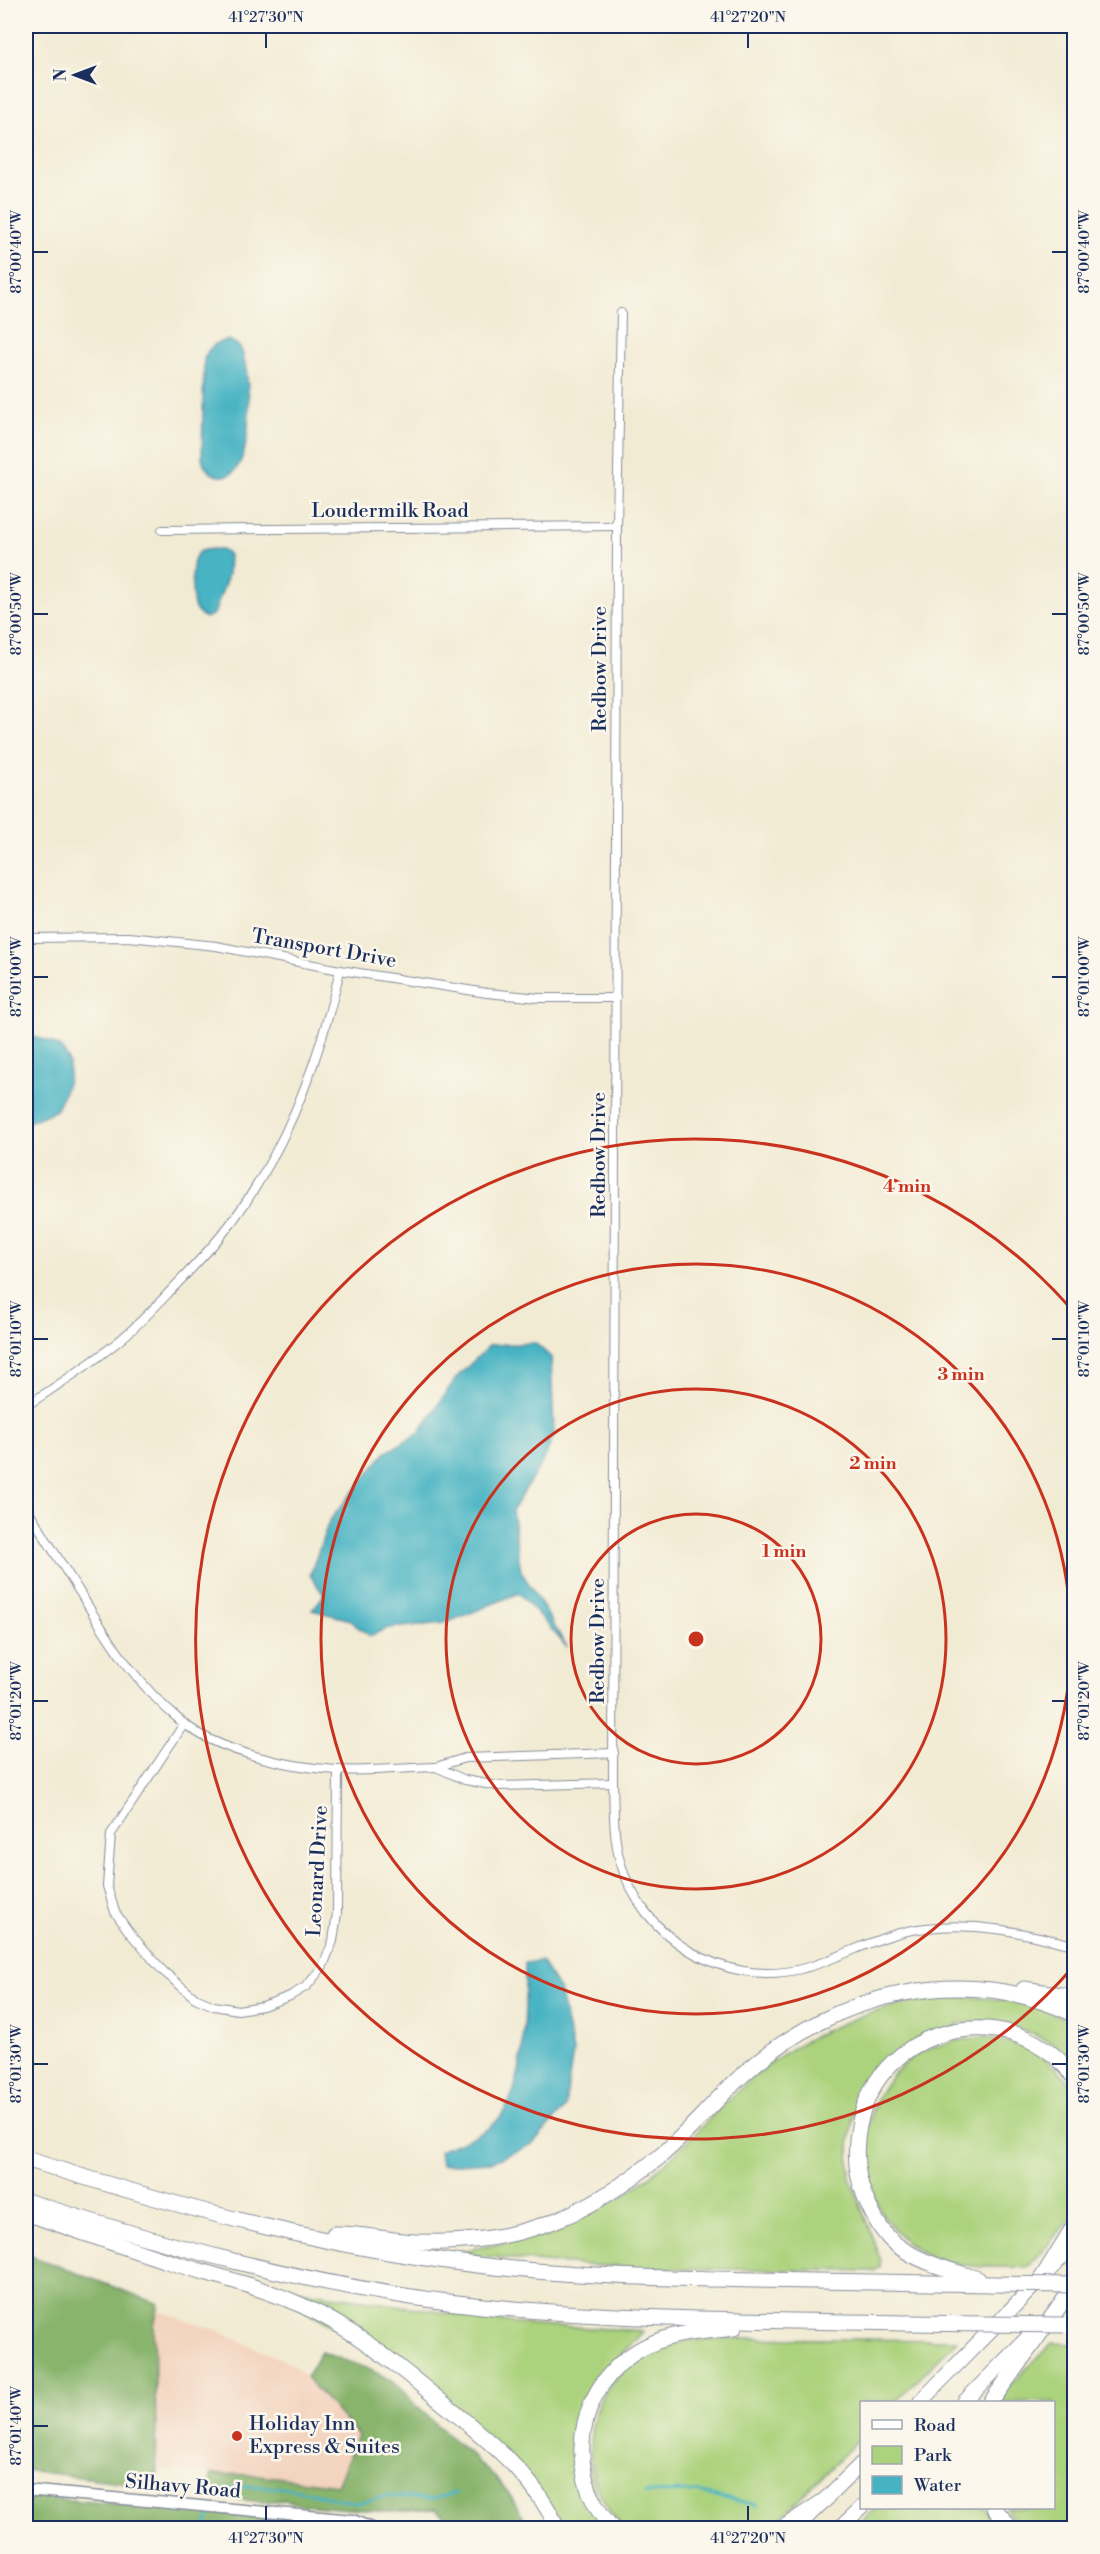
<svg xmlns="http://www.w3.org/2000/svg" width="1100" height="2554" font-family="'Libre Bodoni',serif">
<rect width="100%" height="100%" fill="#fbf7ec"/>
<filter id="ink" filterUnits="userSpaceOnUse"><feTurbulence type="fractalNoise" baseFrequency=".0167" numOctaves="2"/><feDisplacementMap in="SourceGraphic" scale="12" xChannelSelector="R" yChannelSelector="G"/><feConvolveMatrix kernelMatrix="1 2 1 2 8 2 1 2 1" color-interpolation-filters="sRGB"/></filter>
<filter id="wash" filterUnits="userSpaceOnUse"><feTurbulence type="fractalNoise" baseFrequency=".008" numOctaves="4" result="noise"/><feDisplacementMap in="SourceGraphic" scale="24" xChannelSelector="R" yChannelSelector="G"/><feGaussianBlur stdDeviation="1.35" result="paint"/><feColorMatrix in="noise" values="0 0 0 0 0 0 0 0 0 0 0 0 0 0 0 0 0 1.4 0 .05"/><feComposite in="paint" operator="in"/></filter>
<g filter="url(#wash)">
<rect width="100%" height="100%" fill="#f2ebd4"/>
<polygon fill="#f3d4bf" points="159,2311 217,2330 294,2365 358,2436 337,2485 259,2475 234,2476 157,2469 154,2325"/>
<g fill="#abd27c" stroke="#63806d" stroke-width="1.5">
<path d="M952 1997C1000 1997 1030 2003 1074 2022V2065L1051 2042 1023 2030 990 2022 960 2023 868 2083 853 2117 849 2145 850 2177 880 2259V2267L874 2271 639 2268 554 2263 454 2253C480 2247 508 2243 534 2236 562 2228 591 2213 617 2199 674 2166 712 2109 763 2069 817 2026 884 2004 952 1997Z"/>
<path d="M984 2037C1026 2045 1047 2053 1074 2088V2215L1028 2267C990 2267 949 2270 916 2249 851 2206 847 2100 914 2057 936 2043 959 2040 984 2037Z"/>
<polygon points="264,2285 521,2324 644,2331 598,2378 585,2401 578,2425 605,2528 565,2528 561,2520 431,2386"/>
<path d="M727 2338 957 2340 895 2402H862L861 2437 771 2528H623C585 2486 577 2424 615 2379 623 2370 632 2360 642 2355 668 2340 698 2340 727 2338Z"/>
<polygon points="1052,2343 1074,2344 1074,2528 1025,2528 1010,2515 1006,2508 1054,2508 1054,2402 1000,2402 1009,2386"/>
<polygon points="876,2508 985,2508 997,2528 856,2528"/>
</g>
<g fill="#88b46c" stroke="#527265" stroke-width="1.5">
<polygon points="26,2254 159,2304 154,2325 157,2487 26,2470"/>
<path d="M321 2352C353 2364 396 2373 414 2404L501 2483 531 2528H460L435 2509 390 2512 300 2505 286 2500 262 2502 209 2496 211 2474 259 2475 337 2485 358 2436 306 2377Z"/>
<polygon points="26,2496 342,2524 352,2528 26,2528"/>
</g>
<g fill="#46b3c3" stroke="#307190" stroke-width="1.5">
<path d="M229 340C235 343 240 345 242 352 251 374 258 490 215 475 207 472 204 466 202 458L204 359C209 346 216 342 229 340Z"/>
<path d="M216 549 225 551 229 555 228 575 214 614 205 618C201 616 197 613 195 609 191 599 190 560 198 553 203 549 210 549 216 549Z"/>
<path d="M26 1036C78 1042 77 1071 55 1111L26 1123Z"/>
<polygon points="535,1343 551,1357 554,1433 545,1458 512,1510 521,1571 567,1647 519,1593 446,1623 388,1628 370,1636 347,1619 312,1610 324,1595 310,1575 329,1521 385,1453 419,1433 456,1378 490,1345"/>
<path d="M541 1961 559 1989 573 2051 565 2108 533 2144 491 2162 441 2165 439 2151C455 2143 477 2138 490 2127 529 2098 525 2008 525 1963Z"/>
</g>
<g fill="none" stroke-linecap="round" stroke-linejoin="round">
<g stroke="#46b3c3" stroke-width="3">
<polyline points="645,2493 696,2492 757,2505"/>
<polyline points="222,2494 222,2490 248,2486 290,2488 357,2503 387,2496 432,2499 456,2493"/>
<polyline points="205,2528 210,2516"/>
</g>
</g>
</g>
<g filter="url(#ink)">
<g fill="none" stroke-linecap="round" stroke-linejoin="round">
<defs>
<g id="minor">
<path d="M621 313 617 526 613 1783C614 1808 613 1836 620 1861 641 1937 723 1988 801 1969 845 1958 878 1933 926 1928 979 1922 1023 1933 1074 1945"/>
<polyline points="162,530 617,526"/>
<polyline points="26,938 129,937 216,946 340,970 487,993 539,998 616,998"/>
<path d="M26 1406C56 1386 87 1367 115 1344 137 1327 155 1307 174 1287 195 1265 216 1244 234 1219 288 1146 320 1058 340 970"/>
<path d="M26 1506C43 1535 61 1563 79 1591 108 1639 137 1686 182 1722 219 1752 289 1767 336 1770 369 1772 404 1768 436 1767"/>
<polyline points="184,1724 111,1834 107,1886 115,1912 129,1932 163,1971 195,1998 214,2006 238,2010 263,2006 290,1996 307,1986 323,1966 333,1941 337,1913 338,1770"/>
<polyline points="613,1783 497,1786 465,1780 436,1767 465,1758 614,1753"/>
</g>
<polyline id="tertiary" points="26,2490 353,2520 371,2528"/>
<g id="trunk">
<polyline points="920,2402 1074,2245"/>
<polyline points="964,2402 1040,2325"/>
<polyline points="796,2528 862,2463"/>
<polyline points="840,2528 862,2507"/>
</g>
<g id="motorway">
<polyline points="1024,1989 1074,1997"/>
<path d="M26 2159C186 2210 347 2253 514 2269 595 2277 675 2278 755 2280 834 2281 913 2283 992 2284"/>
<path d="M26 2201C164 2245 303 2284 448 2302 601 2321 755 2320 909 2323"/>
<path d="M26 2213C73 2229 120 2246 167 2261 212 2275 258 2286 301 2305 360 2331 411 2377 460 2417 498 2449 538 2482 557 2528"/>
<path d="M334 2234C361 2233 388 2241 415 2242 465 2244 520 2237 566 2216 599 2202 630 2180 658 2158 690 2132 715 2099 746 2072 836 1992 963 1962 1074 2014"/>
<polyline points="1042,2278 1074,2226"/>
<path d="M978 2279C950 2270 922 2263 898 2246 883 2236 872 2214 865 2197 847 2153 858 2095 893 2062 945 2013 1032 2018 1074 2077"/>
<polyline points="991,2402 1064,2300"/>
<polyline points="994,2508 1011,2528"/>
<path d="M612 2528C557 2467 580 2370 658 2341 682 2332 709 2331 734 2328"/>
<polyline points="783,2528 825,2500"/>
</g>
</defs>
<use href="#minor" stroke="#868d99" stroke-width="10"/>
<use href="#tertiary" stroke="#868d99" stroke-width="13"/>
<use href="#trunk" stroke="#868d99" stroke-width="16"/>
<use href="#motorway" stroke="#868d99" stroke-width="17"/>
<use href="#minor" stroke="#fff" stroke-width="8"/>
<use href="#tertiary" stroke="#fff" stroke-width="10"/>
<use href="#trunk" stroke="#fff" stroke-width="14"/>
<use href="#motorway" stroke="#fff" stroke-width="15"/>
<defs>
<g id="motorway-bridge">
<polyline points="992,2284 1074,2285"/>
<polyline points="909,2323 1064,2325"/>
</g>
</defs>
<use href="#motorway-bridge" stroke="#868d99" stroke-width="17" stroke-linecap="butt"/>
<use href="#motorway-bridge" stroke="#fff" stroke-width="15"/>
</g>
</g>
<path fill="none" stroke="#1b2f5e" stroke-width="2" d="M266 33V48M748 33V48M33 252H48M1052 252H1067M33 614H48M1052 614H1067M33 977H48M1052 977H1067M33 1339H48M1052 1339H1067M33 1701H48M1052 1701H1067M33 2064H48M1052 2064H1067M33 2426H48M266 2506V2521M748 2506V2521"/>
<g fill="none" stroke="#c8321e" stroke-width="3">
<circle cx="696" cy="1639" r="125"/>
<circle cx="696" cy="1639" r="250"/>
<circle cx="696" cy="1639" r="375"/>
<path d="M1073 1967A500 500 0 1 1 1073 1311"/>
</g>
<circle fill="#c8321e" stroke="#fbf7ec" stroke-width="2" cx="237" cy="2436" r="6"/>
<g text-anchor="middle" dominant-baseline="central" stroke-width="5" stroke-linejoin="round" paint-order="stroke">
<g font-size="20" fill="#1b2f5e" stroke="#fbf7ec">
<text x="390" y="511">Loudermilk Road</text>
<text transform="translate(600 669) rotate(-90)">Redbow Drive</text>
<text transform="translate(324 949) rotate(10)">Transport Drive</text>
<text transform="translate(599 1155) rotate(-90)">Redbow Drive</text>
<text transform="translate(598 1641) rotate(-90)">Redbow Drive</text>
<text transform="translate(318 1871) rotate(-87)">Leonard Drive</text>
<text transform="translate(183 2487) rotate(5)">Silhavy Road</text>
</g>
<g font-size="20" fill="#1b2f5e" stroke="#fbf7ec" text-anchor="start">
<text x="249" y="2424">Holiday Inn<tspan x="249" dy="23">Express &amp; Suites</tspan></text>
</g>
</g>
<circle cx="696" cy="1639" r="9" fill="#c8321e" stroke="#fbf7ec" stroke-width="3"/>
<g font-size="18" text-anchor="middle" font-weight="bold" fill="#c8321e" stroke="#fbf7ec" stroke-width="5" stroke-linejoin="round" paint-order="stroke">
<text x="907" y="1192">4 min</text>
<text x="961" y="1380">3 min</text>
<text x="873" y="1469">2 min</text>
<text x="784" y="1557">1 min</text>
</g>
<rect width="1100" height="2554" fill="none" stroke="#fbf7ec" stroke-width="66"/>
<rect x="860" y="2401" width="195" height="108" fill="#fbf7ec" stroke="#a1a7b3" stroke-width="1.5"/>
<rect x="872" y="2420" width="30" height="9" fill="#ffffff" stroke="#a1a7b3" stroke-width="1.5"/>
<text x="914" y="2431" font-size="18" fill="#1b2f5e">Road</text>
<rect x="872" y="2446" width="30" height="18" fill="#abd27c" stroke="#a1a7b3" stroke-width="1.5"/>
<text x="914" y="2461" font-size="18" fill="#1b2f5e">Park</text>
<rect x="872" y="2476" width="30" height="18" fill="#46b3c3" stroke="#a1a7b3" stroke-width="1.5"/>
<text x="914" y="2491" font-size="18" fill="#1b2f5e">Water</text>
<g transform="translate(75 75) rotate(270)" stroke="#fbf7ec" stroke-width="4.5" paint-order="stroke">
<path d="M0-4.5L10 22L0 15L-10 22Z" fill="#1b2f5e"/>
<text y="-9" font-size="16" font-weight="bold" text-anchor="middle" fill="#1b2f5e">N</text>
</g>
<rect x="33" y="33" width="1034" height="2488" fill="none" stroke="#1b2f5e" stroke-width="2"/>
<g font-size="15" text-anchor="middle" fill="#1b2f5e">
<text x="266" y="22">41°27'30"N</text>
<text x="748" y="22">41°27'20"N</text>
<text transform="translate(1084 252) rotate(-90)" y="5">87°00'40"W</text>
<text transform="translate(16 252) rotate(-90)" y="5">87°00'40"W</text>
<text transform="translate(1084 614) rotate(-90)" y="5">87°00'50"W</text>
<text transform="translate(16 614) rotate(-90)" y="5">87°00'50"W</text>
<text transform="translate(1084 977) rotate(-90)" y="5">87°01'00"W</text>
<text transform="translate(16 977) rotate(-90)" y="5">87°01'00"W</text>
<text transform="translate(1084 1339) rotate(-90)" y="5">87°01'10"W</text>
<text transform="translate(16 1339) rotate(-90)" y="5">87°01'10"W</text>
<text transform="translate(16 1701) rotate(-90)" y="5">87°01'20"W</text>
<text transform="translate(1084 1701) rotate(-90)" y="5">87°01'20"W</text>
<text transform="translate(16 2064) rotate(-90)" y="5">87°01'30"W</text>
<text transform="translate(1084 2064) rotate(-90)" y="5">87°01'30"W</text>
<text transform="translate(16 2426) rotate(-90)" y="5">87°01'40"W</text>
<text x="266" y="2543">41°27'30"N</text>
<text x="748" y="2543">41°27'20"N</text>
</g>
</svg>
